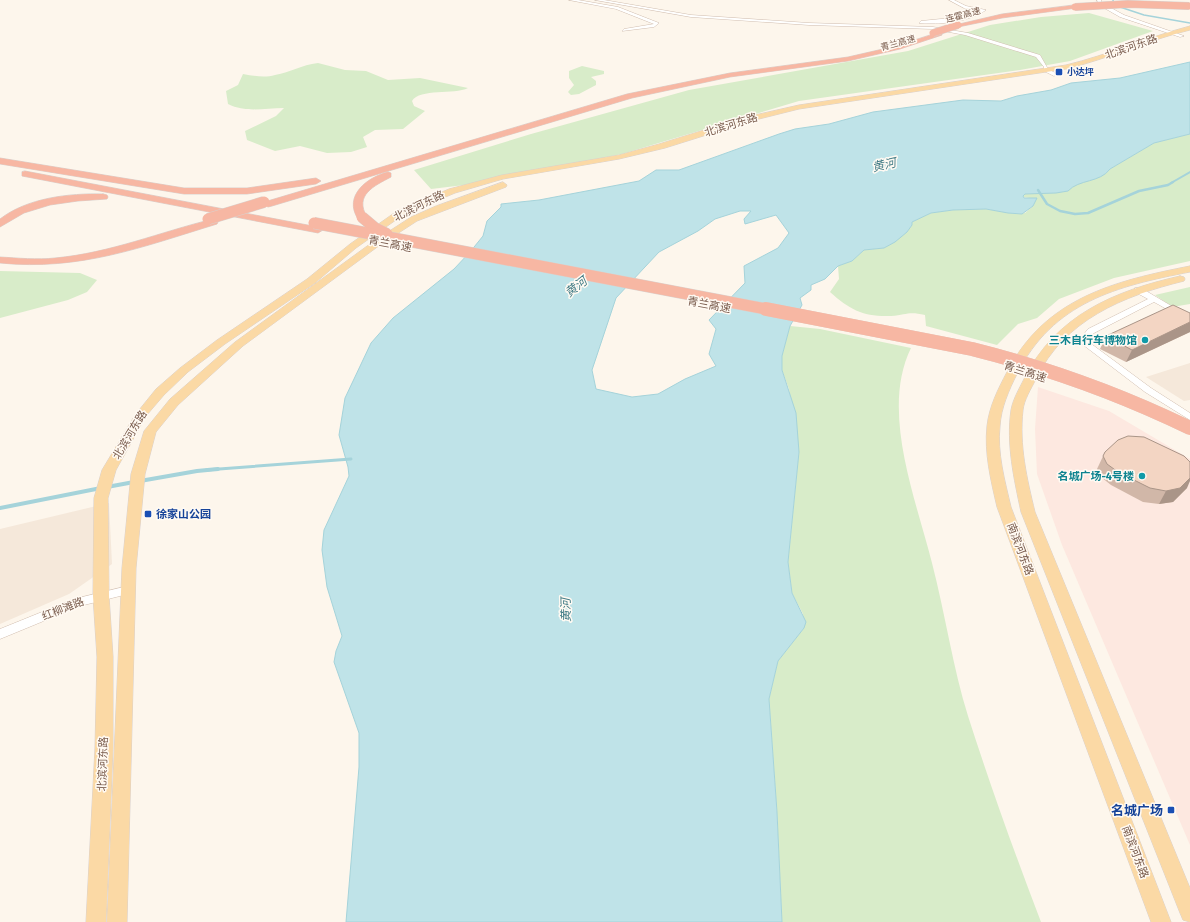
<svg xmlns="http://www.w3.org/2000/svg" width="1190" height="922" font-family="'Fira Sans','Noto Sans SC',sans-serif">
<rect width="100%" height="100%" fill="#fdf6ec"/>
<g fill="#f5e8da">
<polygon points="1190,363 1190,400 1184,401 1146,377"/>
<polygon points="109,503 112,564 69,594 0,624 0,529"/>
</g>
<polygon fill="#fde8e0" points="1038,387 1109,411 1190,459 1190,845 1062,545 1037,474 1035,429"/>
<g fill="#d8ecc9">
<polygon points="1089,13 1153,31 1070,61 1020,70 799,101 622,154 481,183 431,189 414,170 531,134 689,90 908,51 990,25 1041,17"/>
<path d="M318 63 345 70 366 71 388 80 420 78 468 88C454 95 420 88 412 101L414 106 425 111 403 129 375 130 363 137 367 147 351 152 327 153 300 146 275 151 247 140 245 131 276 116 284 108C264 108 246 113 228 104L226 91 238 85 243 74C254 76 265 78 275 75 291 72 301 65 318 63Z"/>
<polygon points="582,66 604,71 604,74 591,77 596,81 596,85 579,94 571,95 568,92 574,85 569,78 569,71"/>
<path d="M1190 134V261L1114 278 1059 299 1037 318 1018 324 997 345 926 326 925 315C908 311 907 315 891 316 864 317 850 310 830 292L839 279 838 266 852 261 864 250 884 248 894 242 907 232 912 225V222L931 213 953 210 986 209 1017 214 1025 213 1033 206 1036 199 1023 197 1025 194C1039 192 1053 193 1068 191 1077 177 1100 183 1110 169L1154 143Z"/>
<polygon points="0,271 80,273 97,280 87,292 68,300 0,318"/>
<polygon points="1190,287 1190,304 1172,307 1155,295"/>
<path d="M790 326 820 329 911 348C880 411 916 499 932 563 945 613 953 668 968 716 990 785 1015 854 1041 922H782L777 812 769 699 778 661 804 628 803 614 792 593 788 562 799 452 789 389 782 370V356Z"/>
</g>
<path fill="#bfe3e8" stroke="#a5d3da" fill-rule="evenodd" d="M1190 62V134L1154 143 1110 169C1100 183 1079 179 1068 191L1056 193 1025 194 1023 196 1024 198H1037L1033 206 1022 214 1008 213 986 209 953 210 931 213 912 222V225L907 232 895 242 884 248 864 250 852 261 838 266 825 279 811 285V290L800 298 802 305 790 326 782 356V370L796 413 799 452 788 562 792 593 806 622 804 628 778 661 769 699 777 812 782 922H346L359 767V733L334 662 336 651 342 636 327 587 322 550 324 530 349 476 348 467 339 435 345 398 371 343 393 318 454 269 470 252 483 236 487 221 501 207V204L539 200 639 181 656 170H679L779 134 795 129 829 124 873 112 963 100 1001 101 1017 96 1051 90 1071 83 1120 78ZM740 211H751L744 219 745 224 776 215 789 233 778 248 744 266 745 283 709 320 716 329 709 354 716 366 685 379 658 394 632 397 596 389 592 370 616 298 659 252 698 231 715 219Z"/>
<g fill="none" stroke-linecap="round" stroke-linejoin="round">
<polyline stroke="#a5d3da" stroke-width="1.5" points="1113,0 1114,5 1144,15 1190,23"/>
<polyline stroke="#a5d3da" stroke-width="2" points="1171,183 1190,172"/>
<polyline stroke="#a5d3da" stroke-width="2.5" points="1038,190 1047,204 1060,211 1075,214 1088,213 1139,191 1168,185 1173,182"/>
<polyline stroke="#a5d3da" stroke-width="3" points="206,470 351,459"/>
<g stroke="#a5d3da" stroke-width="4">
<polyline points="140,481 197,471 218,469"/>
<polyline points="107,487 134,482"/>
<polyline points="0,508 101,488"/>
</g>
<defs>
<g id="minor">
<polygon points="569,0 578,0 618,7 659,23 654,27 622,31 624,29 654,24 616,9"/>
<polygon points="595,0 604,0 691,15 809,23 933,27 968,33 1040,55 1048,69 1057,74 1054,76 1044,71 1044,67 1036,57 965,35 933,29 809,25 691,17"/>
<path d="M949 0H954L966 6 986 10C970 22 939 25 919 23L921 21 961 17 980 11 964 8Z"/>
<polygon points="1097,0 1101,0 1102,3 1124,15 1184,36 1180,37 1120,17 1099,5"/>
<polygon points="1135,288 1141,288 1190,317 1190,322 1154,302 1094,333 1089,338 1090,343 1151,388 1190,413 1190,420 1145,392 1082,344 1081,338 1088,329 1148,299 1135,292"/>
<polygon points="128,586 132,587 134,590 132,593 80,606 0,639 0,629 74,599"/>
</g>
<g id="major">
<path d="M1190 26V30C1148 40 1108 59 1066 69L799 109 751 121 665 148 619 159 503 179 455 193 403 215 356 248 315 283 225 344 188 372 164 395 146 416 116 470 108 498 109 596 113 657V748L106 922H86L95 748 97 657 93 596 94 498 102 470 135 415 156 389 180 368 217 340 307 279 350 244 397 211 449 189 502 175 619 155 659 144 746 117 799 105 1066 65C1108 55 1148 37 1190 26Z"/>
<polygon points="503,182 507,185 506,187 417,221 380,245 243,346 178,405 156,432 145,474 136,568 127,922 107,922 122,568 131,474 144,431 170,399 235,342 374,241 411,217 436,206"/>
<path d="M1190 266V272C1117 286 1053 302 1017 374 1009 390 1001 408 1000 426 997 453 1005 481 1011 507L1171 922H1151L997 507C991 481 984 453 987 426 989 407 998 389 1007 372 1045 298 1114 281 1190 266Z"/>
<path d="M1180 276 1184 277 1185 279 1184 281C1123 296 1064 320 1036 379 1031 389 1024 400 1023 410 1019 445 1027 479 1035 512L1190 888V922L1183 920 1180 913 1021 512C1014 479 1006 444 1011 410 1013 399 1019 389 1024 379 1056 315 1114 291 1180 276Z"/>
</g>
<g id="highway">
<polygon points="1075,5 1077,6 1077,8 1002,18 958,27 955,25 1002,14"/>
<polygon points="940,32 942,33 942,35 900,49 848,61 730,77 632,98 272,206 268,207 263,204 264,202 627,94 730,73 848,57 896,46"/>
<polygon points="0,158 184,188 247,188 316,178 321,181 316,184 247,194 184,194 0,164"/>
<polygon points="25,171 318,227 323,230 318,233 22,176 22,172"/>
<path d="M388 172 391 173V177C374 186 354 195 367 217L362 220 358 219C343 196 367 177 388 172Z"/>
<path d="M103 194 107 195 108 197 107 199 78 201 50 205 24 213 0 227V219C27 198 69 193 103 194Z"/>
<path d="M213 219 218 222 217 224C142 247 80 271 0 263V257C18 258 37 260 55 258 110 253 160 232 213 219Z"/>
</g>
</defs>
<use href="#minor" stroke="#d1beb0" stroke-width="1"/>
<use href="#major" stroke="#dad1cd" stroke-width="1"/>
<use href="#highway" stroke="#dad1cd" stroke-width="1"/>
<use href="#minor" fill="#fff" fill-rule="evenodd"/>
<use href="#major" fill="#fbd9a5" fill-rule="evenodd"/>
<use href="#highway" fill="#f7b7a3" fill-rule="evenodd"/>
<defs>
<g id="highway-bridge-far2">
<polyline points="1075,7 1128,4 1189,6"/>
<polyline points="933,33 958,25"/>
</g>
<g id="highway-bridge-far1">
<polyline points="362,217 375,228 387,234"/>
<polyline points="208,219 264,202"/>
<polyline points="314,223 771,310"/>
</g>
<path id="highway-bridge" d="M766 309 972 349C1048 368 1120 394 1190 428"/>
</defs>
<use href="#highway-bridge-far2" stroke="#dad1cd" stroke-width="8" stroke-linecap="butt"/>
<use href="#highway-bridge-far1" stroke="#dad1cd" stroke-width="12" stroke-linecap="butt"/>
<use href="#highway-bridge" stroke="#dad1cd" stroke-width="14" stroke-linecap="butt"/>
<use href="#highway-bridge-far2" stroke="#f7b7a3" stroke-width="7"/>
<use href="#highway-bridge-far1" stroke="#f7b7a3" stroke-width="11"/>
<use href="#highway-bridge" stroke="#f7b7a3" stroke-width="14"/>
</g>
<g fill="#d1b7a8">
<polygon points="1190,313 1190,332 1126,362 1100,349 1106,336"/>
<polygon points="1105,452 1187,488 1173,502 1159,504 1143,502 1111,485 1101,477 1097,469"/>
</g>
<g fill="#aa9588">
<polygon points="1190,322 1190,332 1126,362 1132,350"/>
<polygon points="1190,478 1190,481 1187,488 1173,502 1159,504 1166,491"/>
</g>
<g fill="#f3d5c3" stroke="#aa9588">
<polygon points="1173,305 1190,313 1190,322 1132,350 1106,336"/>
<polygon points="1128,436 1144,437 1184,456 1190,462 1190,478 1180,488 1166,491 1150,488 1118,472 1107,464 1103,456 1105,452 1118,440"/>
</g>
<g fill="#1a4fb4" stroke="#fffaf3" stroke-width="1.5">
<rect x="1055" y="68" width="8" height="8" rx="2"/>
<rect x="144" y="510" width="8" height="8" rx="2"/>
<rect x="1167" y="806" width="8" height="8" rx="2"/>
</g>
<g fill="#0f9aa8" stroke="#fffaf3" stroke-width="1.5">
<circle cx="1145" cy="340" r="4"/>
<circle cx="1142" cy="476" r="4"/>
</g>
<g text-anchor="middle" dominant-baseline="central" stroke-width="3" stroke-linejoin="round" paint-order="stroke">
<g font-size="9" fill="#7a5c4d" stroke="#fffaf3">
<text transform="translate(963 15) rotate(-15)">连霍高速</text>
<text transform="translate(898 43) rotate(-16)">青兰高速</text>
</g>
<g font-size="9" font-weight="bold" fill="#164399" stroke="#fffaf3" text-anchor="start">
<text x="1067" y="72">小达坪</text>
</g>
<g font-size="11" fill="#7a5c4d" stroke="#fffaf3">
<text transform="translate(1131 47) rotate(-19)">北滨河东路</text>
<text transform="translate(731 125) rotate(-17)">北滨河东路</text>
<text transform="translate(419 206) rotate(-26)">北滨河东路</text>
<text transform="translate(390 244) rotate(11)">青兰高速</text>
<text transform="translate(709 305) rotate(11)">青兰高速</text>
<text transform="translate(1025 372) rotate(18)">青兰高速</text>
<text transform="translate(130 435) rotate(-59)">北滨河东路</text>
<text transform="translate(1020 549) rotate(69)">南滨河东路</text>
<text transform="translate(63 609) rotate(-21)">红柳滩路</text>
<text transform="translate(103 764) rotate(-88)">北滨河东路</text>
<text transform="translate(1135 852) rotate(69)">南滨河东路</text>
</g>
<g font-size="11" font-weight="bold" fill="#0d838f" stroke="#fffaf3" text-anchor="end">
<text x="1137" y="340">三木自行车博物馆</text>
<text x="1134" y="476">名城广场-4号楼</text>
</g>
<g font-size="11" font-weight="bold" fill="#164399" stroke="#fffaf3" text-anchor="start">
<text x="156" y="514">徐家山公园</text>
</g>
<g font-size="12" font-style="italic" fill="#437c86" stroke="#fffaf3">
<text transform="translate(884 165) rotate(-13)">黄河</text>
<text transform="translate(576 287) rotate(-38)">黄河</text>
<text transform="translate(566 610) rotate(-91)">黄河</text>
</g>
<g font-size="13" font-weight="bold" fill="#164399" stroke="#fffaf3" text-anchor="end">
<text x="1163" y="810">名城广场</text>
</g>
</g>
</svg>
